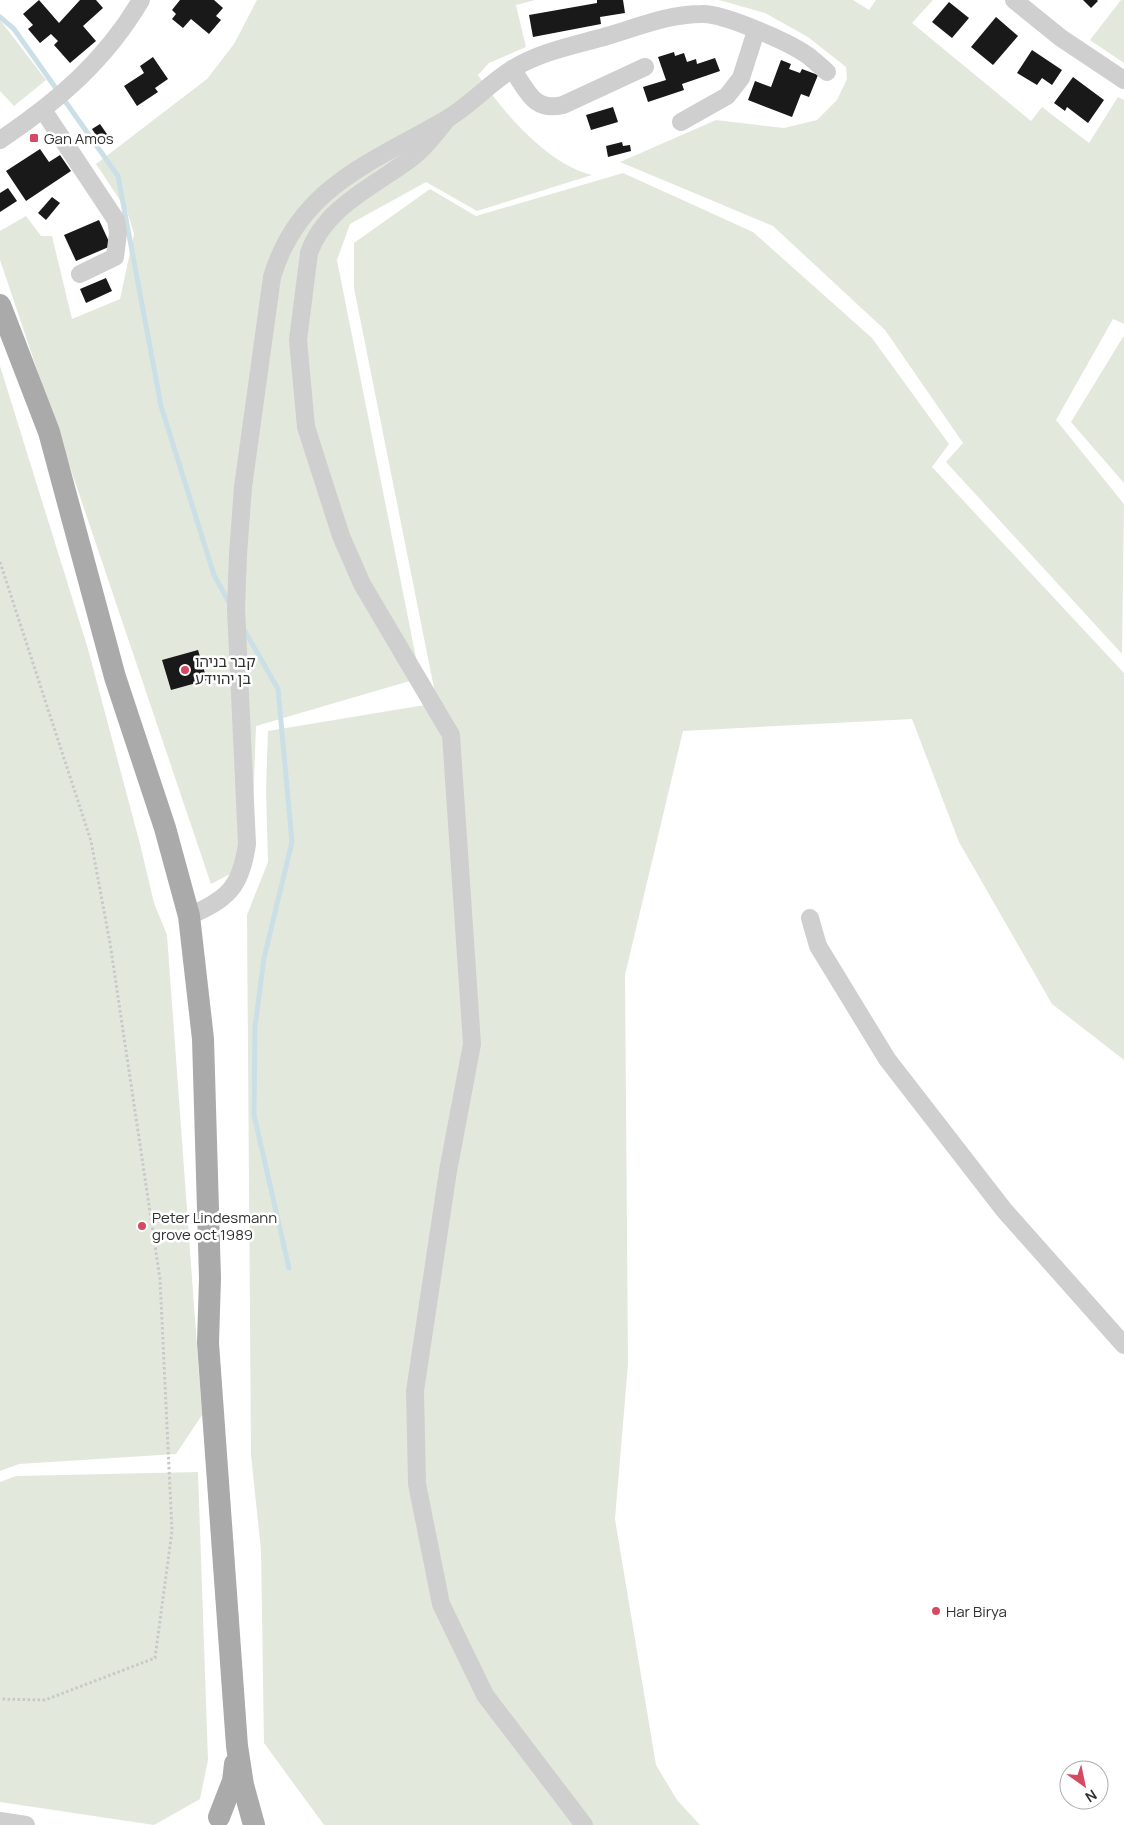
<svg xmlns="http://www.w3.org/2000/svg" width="1124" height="1825" font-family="Manrope,'Noto Sans Hebrew',sans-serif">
<rect width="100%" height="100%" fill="#fff"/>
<g fill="#e3e8dc">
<path d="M257 0H535L516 5 526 47 489 63 478 75C503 112 547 164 592 175L477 211 426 182 350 224 337 260 420 678 256 726 251 863 211 884 0 260V231L26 216 41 236H52L72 319 120 299 134 234 127 211 96 164 207 79 234 44Z"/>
<polygon points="719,0 853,0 869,10 876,0 933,0 912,23 1031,121 1042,107 1089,143 1118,97 1124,100 1124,324 1113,319 1056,420 1124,504 1122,654 946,462 963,443 885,330 773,226 620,162 716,120 784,128 817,120 837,100 847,79 846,67 808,37 765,13"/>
<polygon points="1121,0 1124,0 1124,63 1090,40"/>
<polygon points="0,20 46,80 14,106 0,91"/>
<polygon points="623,173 753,232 872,338 949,444 932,467 1124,673 1124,1060 1052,1004 959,842 912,719 683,731 625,975 628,1364 615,1519 656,1765 677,1800 700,1825 324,1825 264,1743 261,1550 251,1455 247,915 268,862 266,790 268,731 437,703 354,288 354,243 430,189 476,216"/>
<polygon points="1123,337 1124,337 1124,483 1071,422"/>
<polygon points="0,366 88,649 140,844 154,903 167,935 202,1415 176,1454 19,1464 0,1471"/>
<polygon points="198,1472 208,1760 200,1799 154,1825 0,1802 0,1482 16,1476"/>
</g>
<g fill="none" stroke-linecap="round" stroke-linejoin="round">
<g stroke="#cbdfe7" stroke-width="5">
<polyline points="0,17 14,29 118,176 161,406 214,575 231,606"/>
<polyline points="242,626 278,689 292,842 264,958 255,1027 254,1115 289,1268"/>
</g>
</g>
<g fill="#191919">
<polygon points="39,0 59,23 80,0 96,0 103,8 83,26 96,41 70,63 54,45 58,41 51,34 40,43 28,29 33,25 23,14"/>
<polygon points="180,0 214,0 223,8 216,16 221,20 209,34 191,19 183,28 172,19 176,14 172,10"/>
<polygon points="597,0 623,0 625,13 600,17 601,24 533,37 529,15 597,3"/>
<polygon points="1083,0 1097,0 1098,1 1091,8"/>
<polygon points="949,2 969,18 952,38 932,22"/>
<polygon points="996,17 1018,36 993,65 971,47"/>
<polygon points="1032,50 1062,70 1052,85 1042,78 1037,85 1017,73"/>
<polygon points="674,52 675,56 684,53 687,62 696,59 697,64 715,58 720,71 682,84 684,90 648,102 643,87 666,80 658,57"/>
<polygon points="153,57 168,79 155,88 158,92 137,106 124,86 144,73 140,66"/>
<polygon points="781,60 791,64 789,69 800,73 802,69 818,75 809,97 801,94 792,117 748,100 755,81 771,87"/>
<polygon points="1073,77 1104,100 1088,123 1067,107 1065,111 1054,103"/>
<polygon points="613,107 618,122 591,130 586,115"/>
<polygon points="100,124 111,140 103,146 92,129"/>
<polygon points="622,142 623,146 630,145 631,151 608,157 606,146"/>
<polygon points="40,149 49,162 60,155 71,171 26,201 6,171"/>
<polygon points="8,188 17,201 0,212 0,193"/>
<polygon points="52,197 60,203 46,220 38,213"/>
<polygon points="99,220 111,246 76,261 64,235"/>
<polygon points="106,278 112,291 86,303 80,289"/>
<polygon points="198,650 207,680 171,690 162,660"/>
</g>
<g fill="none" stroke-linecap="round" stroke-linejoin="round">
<polyline stroke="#c9c9c9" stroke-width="3" stroke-dasharray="2.5 2.5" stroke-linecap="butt" points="0,562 91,841 110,943 160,1279 172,1531 155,1658 45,1700 0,1699"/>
<g stroke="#cfcfcf" stroke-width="18">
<polyline points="1014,0 1061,38 1124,80"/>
<path d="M512 69C528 91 533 112 563 105L645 67"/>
<polyline points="43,110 116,220 118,233 115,257 80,274"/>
<path d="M447 119C437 132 427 146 414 156 377 185 325 206 309 253L298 340 306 427 341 536 362 584 451 735 472 1044 448 1171 415 1391 417 1484 441 1604 485 1695 584 1825"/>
<polyline points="681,122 727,96 741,78 756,31"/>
<path d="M0 140C57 102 106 60 141 0"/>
<path d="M189 916C228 899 241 887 247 844L236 609 238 554 243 487 272 277C299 187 371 163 445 120 470 106 489 83 514 68 542 51 576 45 607 36 638 27 669 14 702 14 723 13 789 42 807 55 814 60 820 66 827 72"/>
<polyline points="810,918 818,946 887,1059 1004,1210 1124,1345"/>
<polyline points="0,1821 26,1825"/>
</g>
<g stroke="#aaa" stroke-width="22">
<polyline points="0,305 49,432 115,677 165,828 189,916 203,1039 210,1278 208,1343 237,1746 243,1785 254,1825"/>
<polyline points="219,1817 233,1781 235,1764"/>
</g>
</g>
<g fill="#d54961" stroke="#fff" stroke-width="2">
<rect x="29" y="133" width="10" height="10" rx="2.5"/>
<circle cx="185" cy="670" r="5"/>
<circle cx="142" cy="1226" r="5"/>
<circle cx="936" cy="1611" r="5"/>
</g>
<g text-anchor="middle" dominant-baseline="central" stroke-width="5" stroke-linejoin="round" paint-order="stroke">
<g font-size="15" fill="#323232" stroke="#fff" text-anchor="start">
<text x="44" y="138">Gan Amos</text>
<text x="195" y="661">קבר בניהו<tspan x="195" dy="17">בן יהוידע</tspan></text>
<text x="152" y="1217">Peter Lindesmann<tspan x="152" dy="17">grove oct 1989</tspan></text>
<text x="946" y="1611">Har Birya</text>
</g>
</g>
<g transform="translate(1084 1785) rotate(147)"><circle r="24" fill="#ffffff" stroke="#adadad"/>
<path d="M0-4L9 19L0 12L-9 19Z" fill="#d54961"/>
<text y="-8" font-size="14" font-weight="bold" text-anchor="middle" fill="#323232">N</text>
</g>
</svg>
